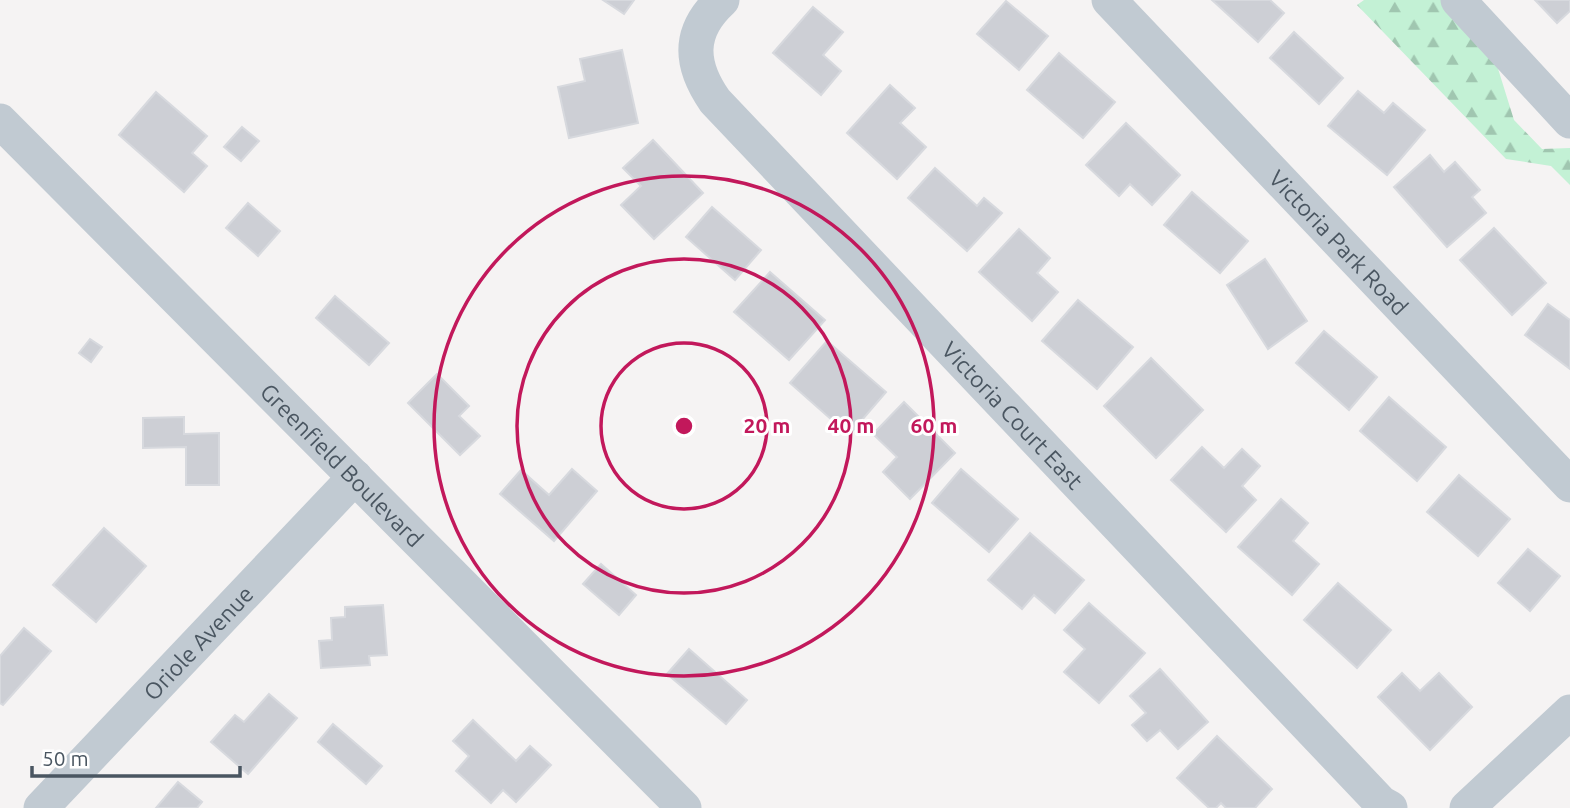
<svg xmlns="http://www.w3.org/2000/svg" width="1570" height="808" font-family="Ubuntu,sans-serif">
<defs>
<pattern id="forest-firs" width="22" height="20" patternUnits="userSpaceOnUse" patternTransform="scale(1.75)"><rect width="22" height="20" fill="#c3f1d5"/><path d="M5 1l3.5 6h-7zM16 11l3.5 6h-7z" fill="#a0c6b0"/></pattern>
</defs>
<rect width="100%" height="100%" fill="#f5f3f3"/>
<polygon fill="url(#forest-firs)" points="1364,0 1441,0 1495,59 1514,120 1542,149 1570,148 1570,185 1551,166 1506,159 1357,5"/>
<g fill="#cdcfd5" stroke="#d7d9de" stroke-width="2">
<polygon points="603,0 634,0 624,14"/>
<polygon points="1212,0 1270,0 1284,13 1258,42"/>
<polygon points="1535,0 1570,0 1570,11 1557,23"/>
<polygon points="1006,1 1048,36 1019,70 977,34"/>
<polygon points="813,7 843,32 823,55 841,71 821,95 773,53"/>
<polygon points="1294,32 1343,78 1319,104 1270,58"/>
<polygon points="622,50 638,123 569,138 558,87 585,81 580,59"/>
<polygon points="1059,53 1115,102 1083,138 1027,90"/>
<polygon points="890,85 915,108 900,123 926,147 897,179 847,133"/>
<polygon points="1358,91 1384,113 1393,103 1425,130 1387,175 1328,126"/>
<polygon points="156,92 207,136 192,153 207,166 184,192 119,135"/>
<polygon points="1126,123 1180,175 1152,205 1130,184 1119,196 1086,165"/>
<polygon points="242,127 259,141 241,161 224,147"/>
<polygon points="653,140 703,193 654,239 621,205 641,186 623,168"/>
<polygon points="1430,155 1444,172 1455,162 1480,190 1472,197 1486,213 1447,247 1394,187"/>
<polygon points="935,168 977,206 984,198 1002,213 967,251 908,198"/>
<polygon points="1192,192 1248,241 1220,273 1164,225"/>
<polygon points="248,203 280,231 258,256 226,228"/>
<polygon points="712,207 761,250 735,280 686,237"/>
<polygon points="1494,228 1546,283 1512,315 1460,260"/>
<polygon points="1019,229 1050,258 1037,273 1058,292 1032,321 979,272"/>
<polygon points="1265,259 1307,321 1268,349 1227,285"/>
<polygon points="770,272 825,320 789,360 734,312"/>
<polygon points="335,296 389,343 369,365 316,318"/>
<polygon points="1078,300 1133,347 1097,389 1042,341"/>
<polygon points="1548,304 1570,320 1570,369 1525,335"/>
<polygon points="1324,331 1377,377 1349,410 1296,363"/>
<polygon points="90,339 102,347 91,362 79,353"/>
<polygon points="827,341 886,392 849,435 790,383"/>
<polygon points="1151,358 1203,410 1156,458 1104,406"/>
<polygon points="437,374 469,406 459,416 480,436 460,455 408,403"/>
<polygon points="1389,397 1446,447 1417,481 1360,431"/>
<polygon points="904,402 955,453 910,499 883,472 897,457 873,434"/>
<polygon points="184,417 184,434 219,433 219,485 186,485 186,447 143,448 143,418"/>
<polygon points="1202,447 1224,468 1242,449 1260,466 1242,486 1256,500 1226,532 1171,480"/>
<polygon points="572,469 597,491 554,541 500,494 521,470 549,495"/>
<polygon points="961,469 1018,519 989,552 932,503"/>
<polygon points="1459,475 1510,519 1478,556 1427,512"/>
<polygon points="1281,499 1308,523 1293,541 1319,564 1292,595 1238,547"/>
<polygon points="104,528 146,566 96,622 53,585"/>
<polygon points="1030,533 1084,580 1055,613 1034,595 1022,609 988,580"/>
<polygon points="1528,549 1560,576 1530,611 1498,583"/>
<polygon points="601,564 636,595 619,615 583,584"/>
<polygon points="1338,583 1391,630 1357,668 1304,620"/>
<polygon points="1089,603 1145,653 1099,703 1064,672 1085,649 1064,630"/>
<polygon points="383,605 387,655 369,656 370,665 321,668 319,641 332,640 331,618 345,617 345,607"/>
<polygon points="24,628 51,651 3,705 0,703 0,656"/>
<polygon points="689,649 747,700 726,724 667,674"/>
<polygon points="1160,669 1208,722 1178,749 1160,730 1147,741 1132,725 1146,713 1130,696"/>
<polygon points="1402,673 1420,691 1439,673 1472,707 1430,750 1378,697"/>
<polygon points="269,694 297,718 248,774 211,742 235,715 244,722"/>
<polygon points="473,720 516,761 530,746 551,765 516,802 503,790 491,803 456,771 469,756 453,741"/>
<polygon points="333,724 382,766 366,784 318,742"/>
<polygon points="1217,736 1272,789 1255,808 1226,808 1221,803 1216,808 1209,808 1177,778"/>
<polygon points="178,782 202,802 197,808 156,808"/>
</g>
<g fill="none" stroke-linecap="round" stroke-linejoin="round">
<g stroke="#c1cad2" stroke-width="35">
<path id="s1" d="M722 0C687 32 690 65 715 101L1381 803 1390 808"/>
<path id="s2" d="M1109 0 1570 485"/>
<polyline points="1458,0 1570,121"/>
<path id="s3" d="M0 121 684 808"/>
<path id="s4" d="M41 808 355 477"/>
<polyline points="1467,808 1570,712"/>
</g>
</g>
<g fill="none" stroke="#c2185b" stroke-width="3.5">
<circle cx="684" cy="426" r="83"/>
<circle cx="684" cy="426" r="167"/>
<circle cx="684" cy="426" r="250"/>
</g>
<g text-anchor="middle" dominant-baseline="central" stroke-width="6" stroke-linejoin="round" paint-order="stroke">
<g font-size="23" fill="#4a5661" stroke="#fff">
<text stroke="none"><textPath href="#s2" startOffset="334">Victoria Park Road</textPath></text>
<text stroke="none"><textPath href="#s1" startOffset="546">Victoria Court East</textPath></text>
<text stroke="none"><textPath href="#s3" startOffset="485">Greenfield Boulevard</textPath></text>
<text stroke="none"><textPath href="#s4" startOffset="228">Oriole Avenue</textPath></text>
</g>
</g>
<circle cx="684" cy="426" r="10" fill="#c2185b" stroke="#fff" stroke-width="3.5"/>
<g font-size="21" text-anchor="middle" font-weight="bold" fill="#c2185b" stroke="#fff" stroke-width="6" stroke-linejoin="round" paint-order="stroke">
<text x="767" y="433">20 m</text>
<text x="851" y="433">40 m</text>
<text x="934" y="433">60 m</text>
</g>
<path d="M32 766v10h208v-10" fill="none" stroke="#4a5661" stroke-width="3.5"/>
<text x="42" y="766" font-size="21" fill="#4a5661" stroke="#ffffff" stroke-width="5" paint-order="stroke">50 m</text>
</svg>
